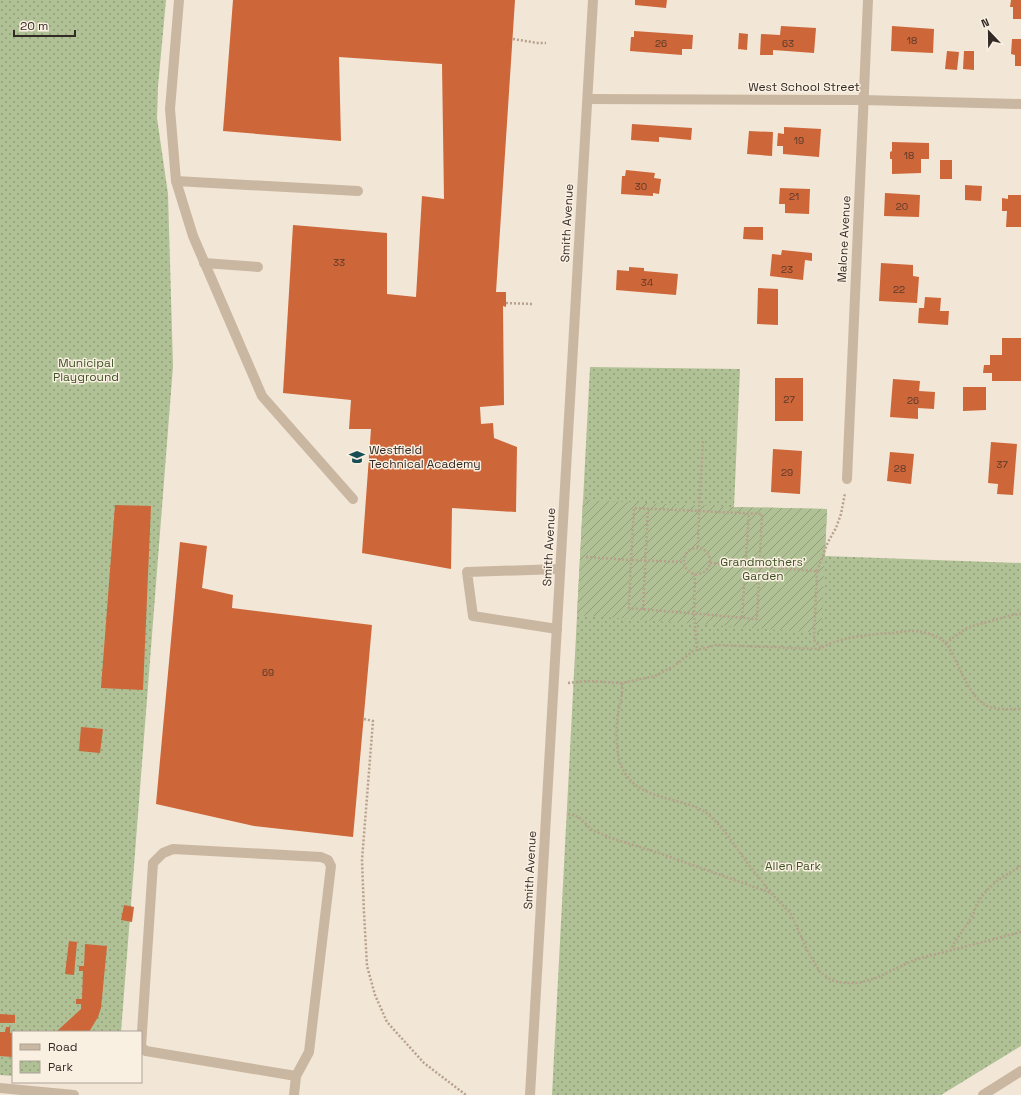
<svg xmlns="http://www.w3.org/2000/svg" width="1021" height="1095" font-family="'Space Grotesk',sans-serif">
<defs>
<pattern id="park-dots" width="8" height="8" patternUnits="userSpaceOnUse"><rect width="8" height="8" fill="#b0c195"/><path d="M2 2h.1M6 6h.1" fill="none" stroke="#909d79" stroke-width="1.8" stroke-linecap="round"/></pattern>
<pattern id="garden-furrows" width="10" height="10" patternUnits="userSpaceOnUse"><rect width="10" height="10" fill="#b0c195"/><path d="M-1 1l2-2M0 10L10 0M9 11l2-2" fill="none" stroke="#909d79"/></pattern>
</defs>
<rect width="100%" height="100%" fill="#f2e6d6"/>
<g fill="url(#park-dots)">
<polygon points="0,0 166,0 158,86 157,118 168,194 173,366 121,1032 13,1032 13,1076 0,1075"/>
<polygon points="590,367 740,369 734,507 827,509 825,556 1021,563 1021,1046 941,1095 552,1095"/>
</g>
<polygon fill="url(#garden-furrows)" points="583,500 733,507 827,509 821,633 577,615"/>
<g fill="#cd6639">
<polygon points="233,0 515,0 496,292 506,292 506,307 503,306 504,405 480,407 481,424 493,423 494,438 517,447 516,512 452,508 451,569 362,553 371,429 349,429 351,400 283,393 293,225 387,233 387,294 416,297 422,196 444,199 442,64 339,57 341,141 223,131"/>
<polygon points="635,0 667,0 666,8 635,5"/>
<polygon points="1011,0 1021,0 1021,19 1013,19 1013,7 1010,7"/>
<polygon points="781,26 816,28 814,53 773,50 773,55 760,55 761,34 780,35"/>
<polygon points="892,26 934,29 933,53 891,51"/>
<polygon points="634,31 693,35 692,49 682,49 682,55 630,51 631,37 634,37"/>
<polygon points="739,33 748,34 747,50 738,49"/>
<polygon points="1012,39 1021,39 1021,66 1015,66 1015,55 1011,54"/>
<polygon points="947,51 959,52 957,70 945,69"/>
<polygon points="964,51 974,51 974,70 963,69"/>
<polygon points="632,124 692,128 691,140 659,137 659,142 631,140"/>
<polygon points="784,127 821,129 819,157 783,154 783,146 777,146 778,133 784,134"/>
<polygon points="749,131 773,132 772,156 747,154"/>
<polygon points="892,142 929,143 929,159 921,159 921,173 892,174 892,159 890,159 890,152 892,151"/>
<rect x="940" y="160" width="12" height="19"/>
<polygon points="626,170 655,173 654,178 661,179 659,194 653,193 653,196 621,194 622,176 625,176"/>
<polygon points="965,185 982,186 981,201 965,200"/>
<polygon points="780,188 810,189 809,214 785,213 785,204 779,204"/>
<polygon points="885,193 920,195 919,217 884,216"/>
<polygon points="1008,195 1021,195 1021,227 1006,227 1007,211 1002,211 1002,198 1008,199"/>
<polygon points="744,227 763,227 763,240 743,239"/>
<polygon points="782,250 812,253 812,261 805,260 803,280 770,276 772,254 781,255"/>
<polygon points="881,263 913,265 913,276 919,277 917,303 879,301"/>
<polygon points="629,267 644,268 644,271 678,274 676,295 616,290 617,270 629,271"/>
<polygon points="758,288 778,289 778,325 757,324"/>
<polygon points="925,297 941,298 940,311 949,311 948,325 918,323 919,308 924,308"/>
<polygon points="1002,338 1021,338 1021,381 992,381 992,373 983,373 984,365 990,365 990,355 1002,355"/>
<rect x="775" y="378" width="28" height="43"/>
<polygon points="893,379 920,381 919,391 935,392 934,409 918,408 918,419 890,417"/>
<polygon points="963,387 986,387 986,410 963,411"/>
<polygon points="991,442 1017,444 1013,495 997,494 998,484 988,483"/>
<polygon points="773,449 802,451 800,494 771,492"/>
<polygon points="890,452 914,454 911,484 887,481"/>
<polygon points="115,505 151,506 143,690 101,688"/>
<polygon points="180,542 207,546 202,588 233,595 232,608 372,625 353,837 254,826 156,804"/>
<polygon points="81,727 103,729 100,753 79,751"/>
<polygon points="124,905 134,907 132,922 121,920"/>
<polygon points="69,941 77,942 74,975 65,974"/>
<polygon points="85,944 107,946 101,1008 98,1017 89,1032 56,1032 81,1009 81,1004 76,1004 76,999 82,999 83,971 79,971 79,966 84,966"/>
<polygon points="0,1014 15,1015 15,1023 0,1023"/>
<polygon points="6,1027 10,1027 10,1033 13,1033 13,1057 0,1056 0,1032 5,1032"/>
</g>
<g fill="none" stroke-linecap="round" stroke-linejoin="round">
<g stroke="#b6a18c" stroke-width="2.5" stroke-dasharray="2 2" stroke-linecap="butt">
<polyline points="513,39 538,43 546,43"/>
<polyline points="506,303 532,304"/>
<polyline points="698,547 699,511 703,439"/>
<circle cx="697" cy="561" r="13"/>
<polyline points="586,557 631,560 629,608 757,619 762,514 634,508 631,560 683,562"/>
<polyline points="710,563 817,571 814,636 815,641 821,648"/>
<polyline points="817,571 828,542 836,528 841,514 845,493"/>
<polyline points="695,574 694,614 697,650"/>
<polyline points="643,610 648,508"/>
<polyline points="742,617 749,514"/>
<polyline points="946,643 965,629 976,625 1012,615 1021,614"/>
<path d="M568 683 587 681 622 683 655 676 674 666 693 651 716 645 819 649C839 637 870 634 893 633 899 632 906 631 912 631 920 631 938 635 943 641 951 648 954 658 959 667 965 681 975 702 990 707 1000 710 1011 709 1021 709"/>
<path d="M622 683C623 694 620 703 618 713 616 725 616 747 619 759 627 790 654 795 680 802 689 805 698 807 705 812 720 822 737 849 748 864 756 874 764 883 770 893"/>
<polyline points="364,719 373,721 362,860 364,913 367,966 375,995 387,1022 424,1063 466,1095"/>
<polyline points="568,814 579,817 592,830 611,838 659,853 771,893 791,914 808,952 820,972 831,980 843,983 859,983 876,978 914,960 1021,932"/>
<path d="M950 951C956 938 964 930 971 918 975 912 975 906 979 901 991 882 1003 877 1021 866"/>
</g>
<g stroke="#cab7a1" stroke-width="10">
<polyline points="179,0 170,109 176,181 193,236 262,396 353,499"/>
<polyline points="176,181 358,191"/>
<polyline points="204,263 258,267"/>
<polyline points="557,629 473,616 467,572 560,569"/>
<polyline points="294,1095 296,1076 309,1052 331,866 328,860 321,857 173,849 163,853 153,863 141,1047 146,1051 296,1076"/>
</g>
<g stroke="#cab7a1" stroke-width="10">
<polyline points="588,99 863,100 1021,104"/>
<polyline points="847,479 868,0"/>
<polyline points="0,1088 74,1095"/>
<polyline points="530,1095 593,0"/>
<polyline points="983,1095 1021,1071"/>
</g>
</g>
<defs>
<symbol id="school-bare" viewBox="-9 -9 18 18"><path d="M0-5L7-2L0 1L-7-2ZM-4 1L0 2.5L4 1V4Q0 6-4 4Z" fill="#184f57" stroke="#faf0e2" stroke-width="2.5" paint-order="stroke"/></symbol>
</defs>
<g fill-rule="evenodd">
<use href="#school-bare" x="346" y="446" width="22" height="22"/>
</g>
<g text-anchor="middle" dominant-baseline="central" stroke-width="3" stroke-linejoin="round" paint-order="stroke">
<g font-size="10" fill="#5a392a">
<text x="912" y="40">18</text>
<text x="661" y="43">26</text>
<text x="788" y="43">63</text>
<text x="799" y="140">19</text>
<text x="909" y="155">18</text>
<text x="641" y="186">30</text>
<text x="794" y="196">21</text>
<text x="902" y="206">20</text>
<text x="339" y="262">33</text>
<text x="787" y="269">23</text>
<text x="647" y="282">34</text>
<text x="899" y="289">22</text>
<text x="789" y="399">27</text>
<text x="913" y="400">26</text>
<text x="1002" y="464">37</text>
<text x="900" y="468">28</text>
<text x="787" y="472">29</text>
<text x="268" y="672">69</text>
</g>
<g font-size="12" fill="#342a25" stroke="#faf0e2">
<text x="804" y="87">West School Street</text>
<text transform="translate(567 223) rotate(-87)">Smith Avenue</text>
<text transform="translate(844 239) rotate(-87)">Malone Avenue</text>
<text transform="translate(549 547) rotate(-87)">Smith Avenue</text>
<text transform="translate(530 870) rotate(-87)">Smith Avenue</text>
</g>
<g font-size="12" fill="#405327" stroke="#faf0e2">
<text x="86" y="363">Municipal<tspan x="86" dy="14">Playground</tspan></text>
<text x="763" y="562">Grandmothers'<tspan x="763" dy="14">Garden</tspan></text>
<text x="793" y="866">Allen Park</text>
</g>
<g font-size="12" fill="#342a25" stroke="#faf0e2" text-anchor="start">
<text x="369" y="450">Westfield<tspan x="369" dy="14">Technical Academy</tspan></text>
</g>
</g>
<rect x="12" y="1031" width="130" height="52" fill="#faf0e2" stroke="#aba196"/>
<rect x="20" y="1044" width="20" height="6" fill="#cab7a1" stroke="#aba196"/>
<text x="48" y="1051" font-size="12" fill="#342a25">Road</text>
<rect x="20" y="1061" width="20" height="12" fill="url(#park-dots)" stroke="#aba196"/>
<text x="48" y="1071" font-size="12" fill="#342a25">Park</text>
<g transform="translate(989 32) rotate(338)" stroke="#faf0e2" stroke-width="3" paint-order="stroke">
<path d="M0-3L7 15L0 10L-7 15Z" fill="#342a25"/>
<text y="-6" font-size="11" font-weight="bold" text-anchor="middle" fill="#342a25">N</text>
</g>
<path d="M14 30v6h61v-6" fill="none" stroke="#342a25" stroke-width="2"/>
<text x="20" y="30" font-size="12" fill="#342a25" stroke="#faf0e2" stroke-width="3" paint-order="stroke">20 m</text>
</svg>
